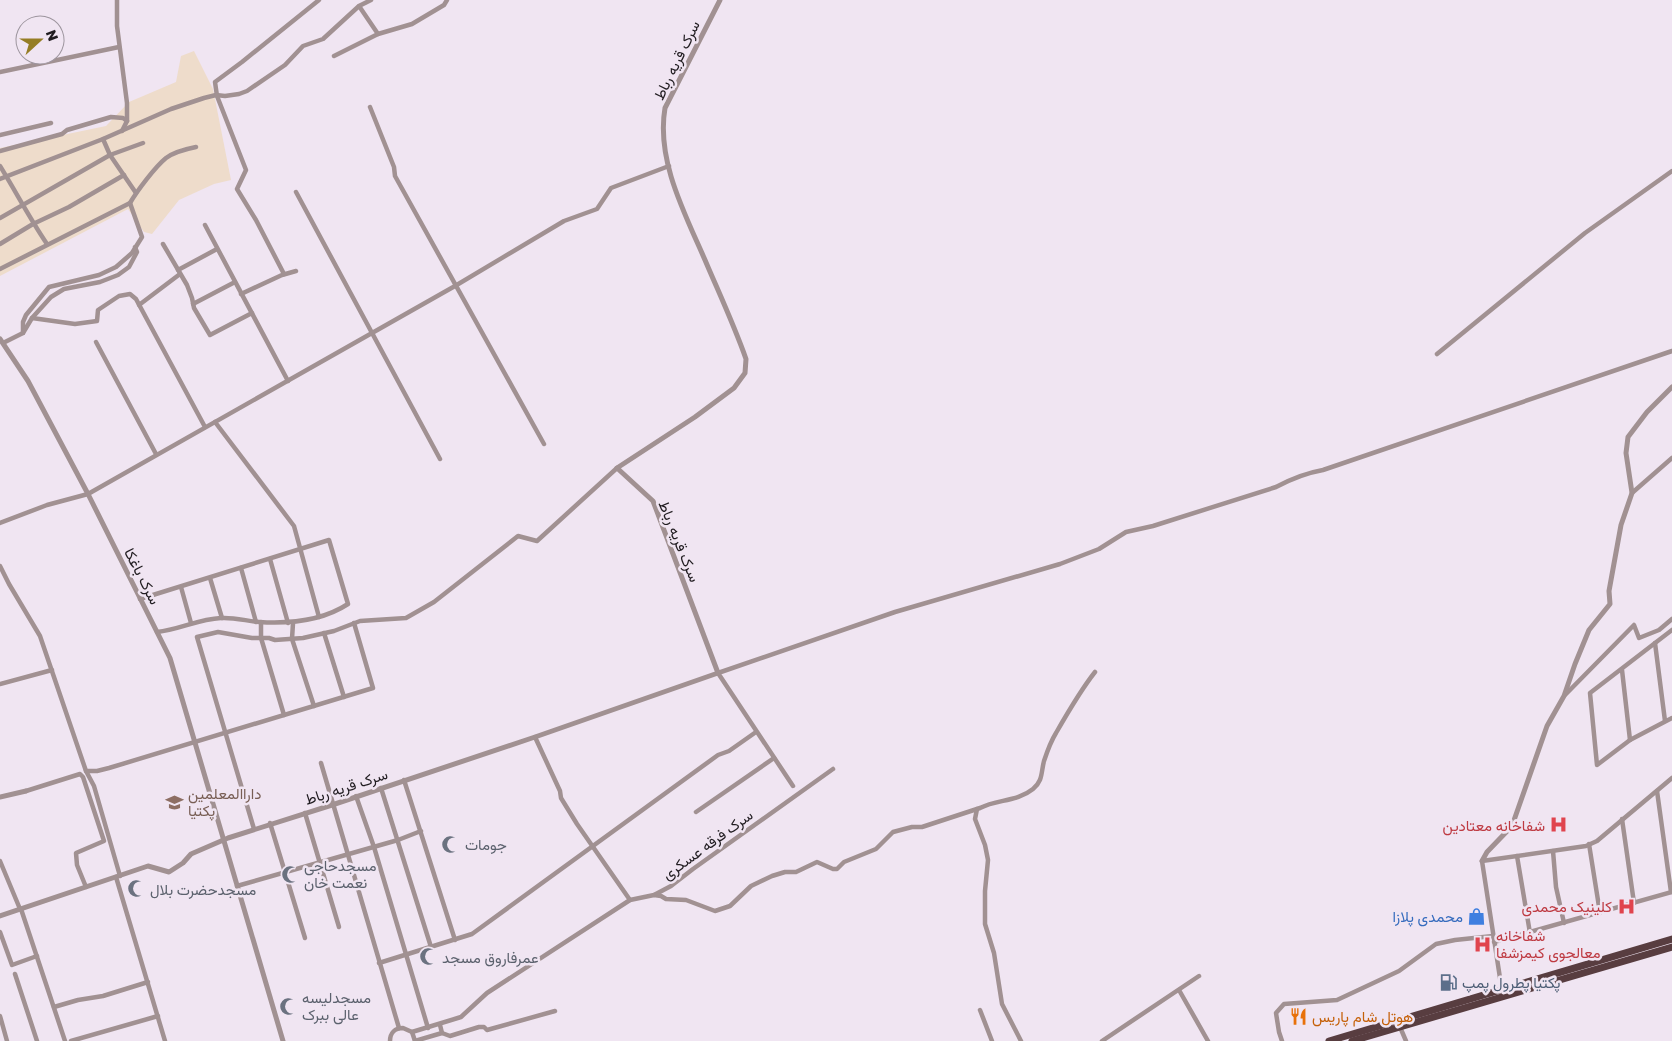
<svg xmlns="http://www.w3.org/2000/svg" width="1672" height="1041" font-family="'Golos Text',Vazirmatn,sans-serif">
<rect width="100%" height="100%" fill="#f0e5f2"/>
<polygon fill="#eedccb" points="194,51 213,89 231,180 214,184 179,200 152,234 144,232 128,209 0,276 0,148 106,126 129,102 176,82 181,56"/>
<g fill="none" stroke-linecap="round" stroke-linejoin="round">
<g stroke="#a19192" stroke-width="4.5">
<polyline points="117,0 117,26 127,103 127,121 122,131"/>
<polyline points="359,6 378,34"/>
<polyline points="334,56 378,34 412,24 444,5 447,0"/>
<polyline points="0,72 119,47"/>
<polyline points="370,107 394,167 395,176 544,444"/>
<polyline points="0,135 51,123"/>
<polyline points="103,139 110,155 136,193"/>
<polyline points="0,151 62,134 67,130 111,117 123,118 127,121"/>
<path d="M0 166C16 192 30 219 47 244"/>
<polyline points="0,179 103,139 171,109 204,98 216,95 225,96 239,94 247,91 285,65 303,46 323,39 359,6 371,0"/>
<polyline points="296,192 440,459"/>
<polyline points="0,218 110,155 143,143"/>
<polyline points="205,225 288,381"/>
<polyline points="0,244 33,224 69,207 124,175"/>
<polyline points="163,244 187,285 192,298 194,308 210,335 252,313"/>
<path d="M0 269 130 203C137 191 155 167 166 158 174 152 186 149 196 147"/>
<polyline points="178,270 217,249"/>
<polyline points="284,274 256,220 237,189 246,170 217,96 215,82 242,62 319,0"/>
<polyline points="241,294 282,275 296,271"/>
<polyline points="193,304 235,282"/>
<polyline points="139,305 180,274"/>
<polyline points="32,318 75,324 97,321 98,310 119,296 130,294 136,299 205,427"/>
<polyline points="23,333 23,322 26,315 49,287 99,275 116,267 132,253 142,237 130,203"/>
<polyline points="96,342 156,454"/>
<polyline points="3,343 23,333 32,318 51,297 64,289 100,282 118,275 129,267 137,252 135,247"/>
<polyline points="1437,354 1585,233 1672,171"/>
<polyline points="215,422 294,526 319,617"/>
<polyline points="1632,493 1672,458"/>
<polyline points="0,523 47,505 88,494 455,286 564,221 597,209 611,188 669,166"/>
<polyline points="270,559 288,623"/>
<polyline points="0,566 9,584 40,636 86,771 97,771 109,768 373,688 354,623"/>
<polyline points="241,568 256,622"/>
<polyline points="210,578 222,618"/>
<polyline points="181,587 191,623"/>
<path d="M140 599 329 540 348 604C322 621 290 624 259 622 247 621 233 617 221 618 198 619 179 630 157 632"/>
<polyline points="261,622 261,638 284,715"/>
<polyline points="293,623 292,639 314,706"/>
<polyline points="1672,630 1590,693 1597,765 1630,740 1672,718"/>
<polyline points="324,633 344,697"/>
<polyline points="1655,643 1665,721"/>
<polyline points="1622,670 1630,740"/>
<polyline points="0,684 52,670"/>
<polyline points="1565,695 1634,625 1639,638 1659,630 1672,619"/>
<polyline points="535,737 560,791 561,798 577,824 630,900"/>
<polyline points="321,763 399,1028"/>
<polyline points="86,771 94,786 120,876"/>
<polyline points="404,780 455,940"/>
<path d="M793 786 718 673 895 612 1060 564 1099 549 1126 532 1153 526 1276 487C1291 479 1306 473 1323 470L1672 351"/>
<polyline points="381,788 431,947"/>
<polyline points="26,791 80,774 83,777 104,841 76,853 77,865 86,887"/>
<polyline points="1657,791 1671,892"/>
<polyline points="356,796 374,847 428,1028"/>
<polyline points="977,809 975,819 985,845 988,860 985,891 985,924 994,953 1002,1004 1021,1041"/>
<polyline points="696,812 774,758"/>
<polyline points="305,813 339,927"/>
<polyline points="1622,819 1634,903"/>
<polyline points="270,823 305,938"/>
<polyline points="254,829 197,637 218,632 252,638 269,638 275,640 303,638 334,631 360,621 406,618 434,602 518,536 537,541 617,468"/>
<polyline points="1589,844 1600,913"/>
<polyline points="1553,851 1556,887 1564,923"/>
<polyline points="1517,856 1530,933"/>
<polyline points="0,861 20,909"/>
<polyline points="116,877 165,1041"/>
<polyline points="237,886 398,840 421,831"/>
<path d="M654 895 661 896 666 899 686 900 715 911 730 906 751 886 772 876 785 872H796L817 862 833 869H837L844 862 876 849 893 832 912 827H922L980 808C997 799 1017 802 1033 789 1043 781 1041 772 1044 761 1047 752 1051 741 1056 733 1068 712 1080 691 1095 672"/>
<polyline points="21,909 65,1041"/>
<polyline points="0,932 12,965 37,956"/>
<polyline points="1494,942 1672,892"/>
<polyline points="379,963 472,934 718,755 729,751 756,732"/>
<polyline points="15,974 37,1041"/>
<polyline points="1179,990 1208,1041"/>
<polyline points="1502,991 1482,861 1586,846 1597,841 1672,778"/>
<polyline points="54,1007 78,1000 103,996 148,982"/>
<polyline points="980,1010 992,1041"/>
<polyline points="0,1016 7,1041"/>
<polyline points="1400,1027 1406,1041"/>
<polyline points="412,1032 461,1017 487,993 630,900 654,895 671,886 693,869 833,769"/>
<polyline points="442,1033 450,1036 479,1027 484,1027 487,1030 555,1011"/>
<polyline points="71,1041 158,1016"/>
<path d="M390 1041C390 1033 395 1028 403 1028L412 1032 415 1041"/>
<polyline points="415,1041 442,1033 440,1025"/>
<polyline points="1102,1041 1199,976"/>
<polyline points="1282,1041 1279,1032 1276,1013 1284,1004 1337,1000 1399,971 1436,944 1455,940 1493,936"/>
</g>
<g stroke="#a19192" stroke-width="5">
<polyline points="0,339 28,381 88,494 170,658 283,1041"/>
<polyline points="0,797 26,791"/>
<polyline points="1482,861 1487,852 1512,826 1547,726 1564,696 1575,664 1589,630 1610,604 1609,591 1621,525 1632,493 1626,453 1628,437 1647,412 1672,387"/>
<path d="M0 916 148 866 169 872 183 863 191 854 228 838 332 805 535 737 718 673 653 501 617 468 695 417 734 388 745 373 746 359C734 325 719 293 705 260 685 214 656 160 665 108L720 0"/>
</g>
<g stroke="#583d40" stroke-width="7">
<polyline points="1329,1041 1672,939"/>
<polyline points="1352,1041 1672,947"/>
</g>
</g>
<defs>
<symbol id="school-bare" viewBox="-9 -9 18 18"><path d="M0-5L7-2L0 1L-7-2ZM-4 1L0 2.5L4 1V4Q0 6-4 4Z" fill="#8d6e63" stroke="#f0e5f2" stroke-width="2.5" paint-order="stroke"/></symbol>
<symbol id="hospital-bare" viewBox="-9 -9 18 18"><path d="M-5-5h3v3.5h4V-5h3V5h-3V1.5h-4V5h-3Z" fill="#e0444e" stroke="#f0e5f2" stroke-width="2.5" paint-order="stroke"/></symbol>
<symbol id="mosque-bare" viewBox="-9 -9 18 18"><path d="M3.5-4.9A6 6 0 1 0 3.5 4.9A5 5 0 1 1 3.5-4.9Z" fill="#6b7280" stroke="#f0e5f2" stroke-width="2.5" paint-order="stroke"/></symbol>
<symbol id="shop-bare" viewBox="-9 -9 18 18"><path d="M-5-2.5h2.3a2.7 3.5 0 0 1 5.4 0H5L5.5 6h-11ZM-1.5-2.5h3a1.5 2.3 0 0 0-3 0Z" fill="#3f7fe0" stroke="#f0e5f2" stroke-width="2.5" paint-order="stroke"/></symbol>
<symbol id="fuel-bare" viewBox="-9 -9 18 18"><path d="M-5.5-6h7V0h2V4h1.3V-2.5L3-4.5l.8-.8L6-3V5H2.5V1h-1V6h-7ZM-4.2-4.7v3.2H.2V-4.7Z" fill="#5c6f8a" stroke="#f0e5f2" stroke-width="2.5" paint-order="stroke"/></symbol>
<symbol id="restaurant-bare" viewBox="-9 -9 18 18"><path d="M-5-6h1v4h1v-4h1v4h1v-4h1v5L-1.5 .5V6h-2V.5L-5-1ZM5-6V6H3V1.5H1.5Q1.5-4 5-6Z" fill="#e8710a" stroke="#f0e5f2" stroke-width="2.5" paint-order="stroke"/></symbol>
</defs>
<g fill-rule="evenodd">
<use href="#school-bare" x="162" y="790" width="25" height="25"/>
<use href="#hospital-bare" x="1546" y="812" width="25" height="25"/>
<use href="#mosque-bare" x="438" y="832" width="25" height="25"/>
<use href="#mosque-bare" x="278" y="862" width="25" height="25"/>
<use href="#mosque-bare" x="124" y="876" width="25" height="25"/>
<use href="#hospital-bare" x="1614" y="894" width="25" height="25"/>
<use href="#shop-bare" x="1464" y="904" width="25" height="25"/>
<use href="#hospital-bare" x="1470" y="932" width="25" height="25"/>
<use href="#mosque-bare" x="416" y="944" width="25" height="25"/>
<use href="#fuel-bare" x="1436" y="970" width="25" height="25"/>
<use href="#mosque-bare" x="276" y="994" width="25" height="25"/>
<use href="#restaurant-bare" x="1286" y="1004" width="25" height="25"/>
</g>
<g text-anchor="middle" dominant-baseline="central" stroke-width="5" stroke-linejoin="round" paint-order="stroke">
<g font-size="15" fill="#201c20" stroke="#f0e5f2">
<text transform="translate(676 60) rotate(-64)">سرک قریه رباط</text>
<text transform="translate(680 541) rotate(68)">سرک قریه رباط</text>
<text transform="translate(143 576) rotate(63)">سرک باغکا</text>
<text transform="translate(346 786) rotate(-18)">سرک قریه رباط</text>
<text transform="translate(707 844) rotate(-36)">سرک فرقه عسکری</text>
</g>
<g font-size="15" fill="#785e54" stroke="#f0e5f2" text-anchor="start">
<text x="188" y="793">داراالمعلمین<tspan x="188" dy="17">پکتیا</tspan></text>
</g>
<g font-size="15" fill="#be3a42" stroke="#f0e5f2" text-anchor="end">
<text x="1545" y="825">شفاخانه معتادین</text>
<text x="1612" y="906">کلینیک محمدی</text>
<text x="1496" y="935" text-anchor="start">شفاخانه<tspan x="1496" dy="17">معالجوی کیمزشفا</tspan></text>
</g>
<g font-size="15" fill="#5b616d" stroke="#f0e5f2" text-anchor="start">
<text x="465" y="844">جومات</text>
<text x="304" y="865">مسجدحاجی<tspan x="304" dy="17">نعمت خان</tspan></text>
<text x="150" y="889">مسجدحضرت بلال</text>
<text x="442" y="957">عمرفاروق مسجد</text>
<text x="302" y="997">مسجدلیسه<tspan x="302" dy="17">عالی ببرک</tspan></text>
</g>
<g font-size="15" fill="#366cbe" stroke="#f0e5f2" text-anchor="end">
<text x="1463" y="916">محمدی پلازا</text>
</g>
<g font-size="15" fill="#4e5e75" stroke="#f0e5f2" text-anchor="start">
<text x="1462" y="982">پکتیا پطرول پمپ</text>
</g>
<g font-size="15" fill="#c56008" stroke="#f0e5f2" text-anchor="start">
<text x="1312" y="1016">هوتل شام پاریس</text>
</g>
</g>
<g transform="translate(40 40) rotate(69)"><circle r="24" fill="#f0e5f2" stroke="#9d959e"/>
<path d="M0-4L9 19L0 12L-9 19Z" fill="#957d24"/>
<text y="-8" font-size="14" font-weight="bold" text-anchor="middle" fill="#201c20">N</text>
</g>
</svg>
